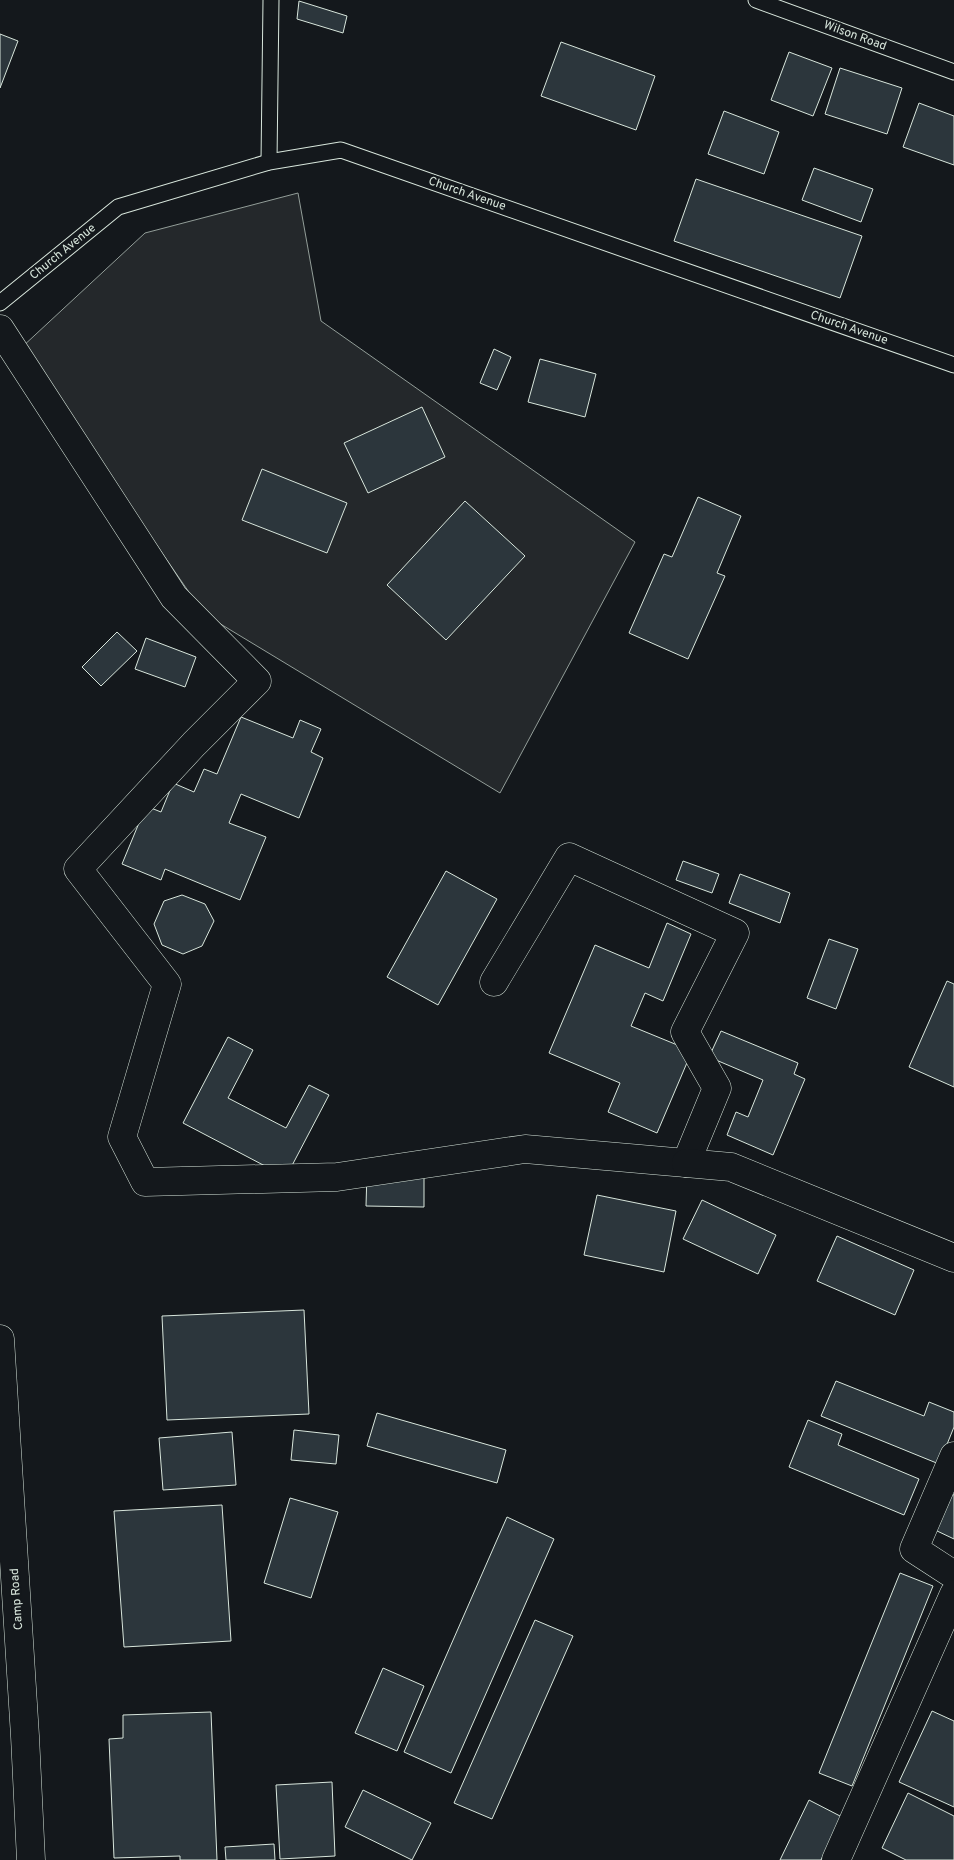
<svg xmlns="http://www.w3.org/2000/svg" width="954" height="1860" font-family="Overpass,sans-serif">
<rect width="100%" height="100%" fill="#14181c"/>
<polygon fill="#24282b" stroke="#939e99" points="298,193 321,321 635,542 500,793 204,614 21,348 145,233"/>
<g fill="#2c363c" stroke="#d8e6dc">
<polygon points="299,1 347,16 343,33 297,19"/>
<polygon points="0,34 18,41 0,88"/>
<polygon points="561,42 655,76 636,130 541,96"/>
<polygon points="789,52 832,68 813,116 771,100"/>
<polygon points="840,68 902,88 887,134 825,114"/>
<polygon points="919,103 954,116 954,165 903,147"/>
<polygon points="724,111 779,132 764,174 708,154"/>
<polygon points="814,168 873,189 861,222 802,200"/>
<polygon points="696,179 862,236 840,298 674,241"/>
<polygon points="494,349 511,357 497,390 480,383"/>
<polygon points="540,359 596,374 585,417 528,402"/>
<polygon points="422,407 445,457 368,493 344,443"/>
<polygon points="262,469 347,503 327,553 242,520"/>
<polygon points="698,497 741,516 717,573 725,576 688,659 629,633 664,554 672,557"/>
<polygon points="465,501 525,556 446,640 387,585"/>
<polygon points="117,632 137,651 101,686 82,667"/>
<polygon points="146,638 196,657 185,687 135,669"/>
<polygon points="241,717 293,738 300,720 321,729 311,752 323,758 299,818 241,794 229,823 266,837 240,900 165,869 161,880 122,864 146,806 161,812 173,783 194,792 204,769 217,774"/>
<polygon points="683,861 719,874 712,893 676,880"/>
<polygon points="446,871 497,899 438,1005 387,977"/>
<polygon points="740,874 790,893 780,923 729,903"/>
<polygon points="182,895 205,904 214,921 202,946 183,954 162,945 154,924 164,901"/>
<polygon points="667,923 691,934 663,1001 645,993 631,1026 692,1051 657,1133 608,1112 620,1083 549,1053 595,945 649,968"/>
<polygon points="829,939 858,949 836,1009 807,998"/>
<polygon points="947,981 954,984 954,1087 909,1067"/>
<polygon points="721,1031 798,1063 794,1074 805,1079 773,1155 727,1135 736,1112 748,1117 763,1080 709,1057"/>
<polygon points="228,1037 253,1050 228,1098 286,1128 309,1085 329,1095 286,1177 183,1123"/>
<polygon points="367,1172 424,1173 424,1207 366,1206"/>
<polygon points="597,1195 676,1211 664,1272 584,1255"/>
<polygon points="702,1200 776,1235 758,1274 683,1239"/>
<polygon points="837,1236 914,1270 895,1315 817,1281"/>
<polygon points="304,1310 309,1414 167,1420 162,1316"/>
<polygon points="836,1381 924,1416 929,1402 954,1412 954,1427 939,1464 821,1416"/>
<polygon points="377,1413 506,1450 497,1483 367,1446"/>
<polygon points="808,1420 842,1434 838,1445 919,1479 904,1515 789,1467"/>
<polygon points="294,1430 339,1435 336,1464 291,1460"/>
<polygon points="232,1432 236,1485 163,1490 159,1438"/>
<polygon points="952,1494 954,1495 954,1539 935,1530"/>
<polygon points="290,1498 338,1512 311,1598 264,1583"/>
<polygon points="222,1505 231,1641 124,1647 114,1511"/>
<polygon points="507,1517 554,1539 451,1773 404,1752"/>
<polygon points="900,1573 933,1586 852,1786 819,1773"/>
<polygon points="535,1620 573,1636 492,1819 454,1803"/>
<polygon points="383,1668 424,1686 397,1751 355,1733"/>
<polygon points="932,1711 954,1721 954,1807 899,1782"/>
<polygon points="211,1712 217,1860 180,1860 180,1856 114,1858 109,1739 123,1738 123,1715"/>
<polygon points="332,1782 335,1856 280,1859 276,1785"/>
<polygon points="363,1790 431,1823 412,1860 345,1827"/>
<polygon points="908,1793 954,1816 954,1860 906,1860 882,1848"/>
<polygon points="809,1800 842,1817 821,1860 780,1860"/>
<polygon points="274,1844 275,1860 226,1860 225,1847"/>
</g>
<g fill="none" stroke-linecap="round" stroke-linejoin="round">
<defs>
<g id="service">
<polyline points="756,0 954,72"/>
<polyline points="269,162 271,0"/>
<polyline points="0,303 118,207 269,162 341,150 954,365"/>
</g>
<g id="minor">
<polyline points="0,329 174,597 257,681 194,744 78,869 167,984 122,1137 145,1182 337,1177 525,1149 686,1163 717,1088 685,1032 735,933 569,857 494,982"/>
<polyline points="686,1163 731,1167 954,1258"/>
<polyline points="954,1456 914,1549 954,1575"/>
<polyline points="836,1860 954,1594"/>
</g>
<polyline id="primary" points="0,1339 25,1736 31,1860"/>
</defs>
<use href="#service" stroke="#d8e6dc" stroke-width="17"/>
<use href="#minor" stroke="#d8e6dc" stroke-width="29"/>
<use href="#primary" stroke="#d8e6dc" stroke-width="29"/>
<use href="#service" stroke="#14181c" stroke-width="15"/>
<use href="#minor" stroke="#14181c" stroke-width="28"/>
<use href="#primary" stroke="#14181c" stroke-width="28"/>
</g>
<g text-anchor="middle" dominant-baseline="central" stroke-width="4" stroke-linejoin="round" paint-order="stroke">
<g font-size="12" fill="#d8e6dc" stroke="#14181c">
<text transform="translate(855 36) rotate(20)">Wilson Road</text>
<text transform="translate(467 194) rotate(19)">Church Avenue</text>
<text transform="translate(63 252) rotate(-39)">Church Avenue</text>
<text transform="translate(849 328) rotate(19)">Church Avenue</text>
<text transform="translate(17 1599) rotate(-94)">Camp Road</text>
</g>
</g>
</svg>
